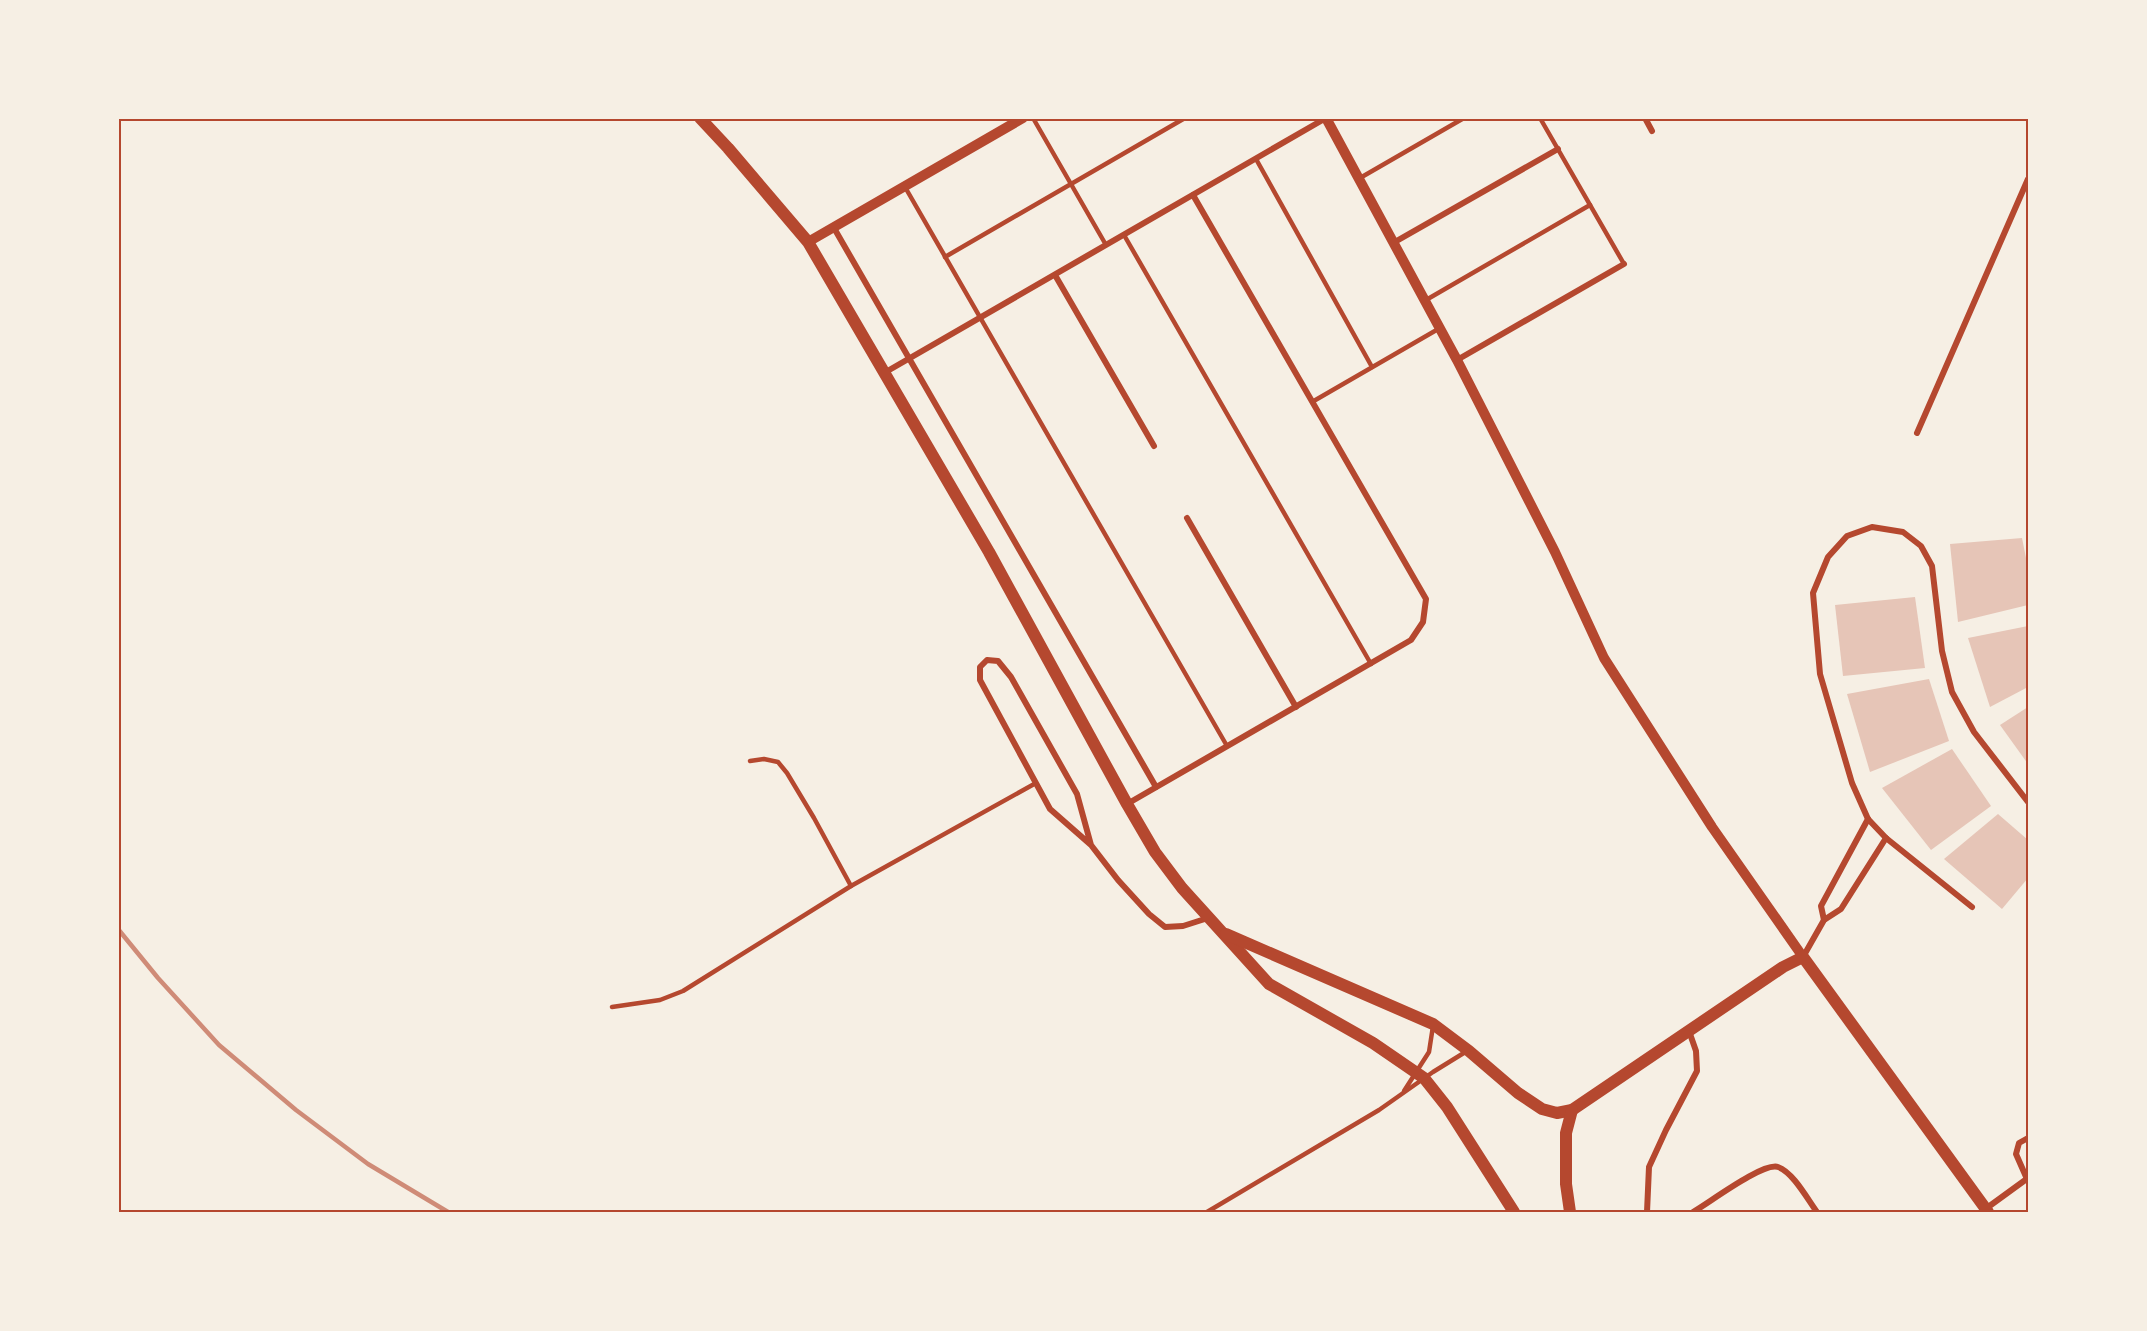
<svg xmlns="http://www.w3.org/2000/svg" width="2147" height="1331" font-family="Karla,sans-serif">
<rect width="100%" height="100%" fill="#f6efe4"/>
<g fill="#e6c5b7">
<polygon points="2022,538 2028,568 2028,605 1958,622 1950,544"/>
<polygon points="1915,597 1925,668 1843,676 1835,605"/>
<polygon points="2028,626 2028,687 1990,707 1968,638"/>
<polygon points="1929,679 1949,741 1870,772 1847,694"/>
<polygon points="2028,707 2028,764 2000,725"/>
<polygon points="1952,749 1991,806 1931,850 1882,788"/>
<polygon points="1998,814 2028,840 2028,878 2002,909 1944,859"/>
</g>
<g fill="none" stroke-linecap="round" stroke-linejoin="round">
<g stroke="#b5482f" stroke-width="4.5">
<polyline points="1033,118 1106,245"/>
<polyline points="1540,118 1624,264"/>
<polyline points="1256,159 1372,367"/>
<polyline points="1360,178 1464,118"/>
<polyline points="905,187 1227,746"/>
<polyline points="1124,235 1371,664"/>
<polyline points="945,257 1185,118"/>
<polyline points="1426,300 1590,205"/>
<polyline points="1312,402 1440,328"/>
<polyline points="750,761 764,759 778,762 787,773 814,818 851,886"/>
<polyline points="612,1007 660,1000 683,991 851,886 1036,783"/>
<polyline points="1404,1091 1429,1052 1433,1026"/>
<polyline points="1207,1212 1379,1110 1433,1072 1467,1051"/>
</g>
<g stroke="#b5482f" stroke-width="6">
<polyline points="1645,118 1652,131"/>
<polyline points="834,228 1156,787"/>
<polyline points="1393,243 1558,149"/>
<polyline points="1055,275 1154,446"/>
<polyline points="1457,360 1624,264"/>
<polyline points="884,373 1326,118"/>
<polyline points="1917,433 2028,179"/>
<polyline points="1187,518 1296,707"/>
<polyline points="1127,804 1411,640 1423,622 1426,599 1193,195"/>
<polyline points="1091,845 1077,794 1011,677 998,661 987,660 980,667 980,680 1050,809 1091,845 1118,880 1149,914 1165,927 1183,926 1208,918"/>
<polyline points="1972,907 1886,838 1868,819 1852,783 1820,674 1813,593 1828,557 1847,536 1872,527 1903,532 1921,546 1932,566 1942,651 1952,692 1974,732 2028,802"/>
<polyline points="1824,920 1821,906 1868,819"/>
<polyline points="1803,957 1824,920 1841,909 1886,838"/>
<polyline points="2027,1179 2016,1154 2019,1143 2028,1138"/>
<polyline points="1984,1210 2028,1178"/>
<polyline points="1647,1212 1649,1167 1666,1130 1697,1071 1696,1051 1689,1031"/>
<path d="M1693 1212C1709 1203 1763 1162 1778 1167 1793 1172 1808 1200 1817 1212"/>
</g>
<g stroke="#b5482f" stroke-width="10">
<polyline points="1326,118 1457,360 1555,552 1604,658 1712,827 1803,957"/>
<polyline points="808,242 1023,118"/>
</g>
<g stroke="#b5482f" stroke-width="12">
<polyline points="700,118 728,148 808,242 989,552 1127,804 1155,852 1182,888 1269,984 1373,1043 1424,1078 1447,1107 1514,1212"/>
<polyline points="1226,934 1433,1024 1469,1051 1518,1093 1542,1109 1557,1113 1572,1110 1783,967 1803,957 1988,1212"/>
<polyline points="1570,1212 1566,1184 1566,1133 1572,1110"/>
</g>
<polyline stroke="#cf8b77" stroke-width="4.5" points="118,929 158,978 219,1045 296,1110 368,1164 448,1212"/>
</g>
<rect width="2147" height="1331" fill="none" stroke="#f6efe4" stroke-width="240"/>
<rect x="120" y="120" width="1907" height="1091" fill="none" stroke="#b5482f" stroke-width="2"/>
</svg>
